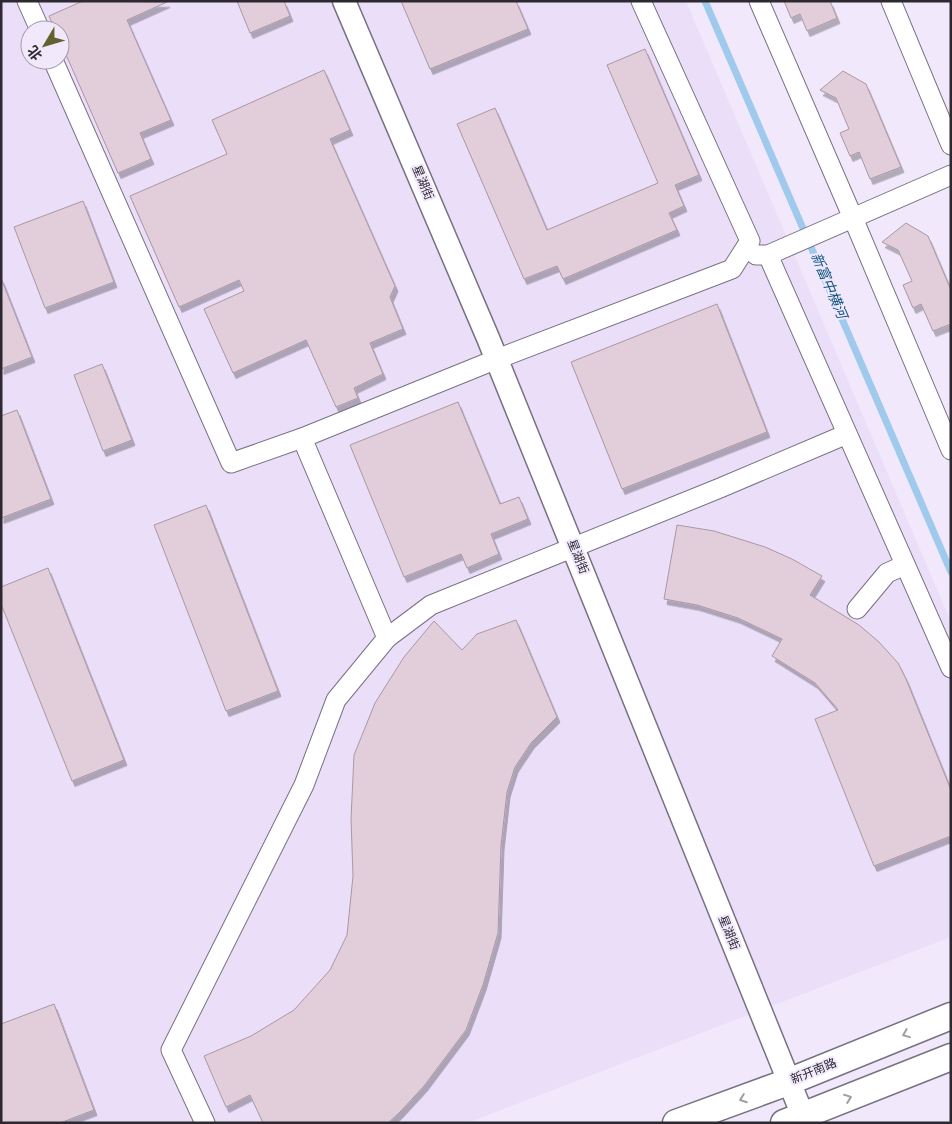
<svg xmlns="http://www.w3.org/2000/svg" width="952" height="1124" font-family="Overpass,'Noto Sans SC',sans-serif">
<defs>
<filter id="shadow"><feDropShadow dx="3" dy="5.5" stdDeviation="0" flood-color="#0004"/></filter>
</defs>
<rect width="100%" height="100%" fill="#f1e8fb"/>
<path fill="#ebdef9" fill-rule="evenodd" d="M1 1H686L951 622V937L467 1123H1ZM30 30H60V60H30Z"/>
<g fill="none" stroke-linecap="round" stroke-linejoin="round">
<polyline stroke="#9fcaec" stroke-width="7" points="705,1 951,572"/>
</g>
<g fill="#e2ceda" stroke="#aa97a3" filter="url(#shadow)">
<polygon points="83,1 167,2 127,20 171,120 140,133 151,159 118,173 60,41 60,30 55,30 49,16"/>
<polygon points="237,1 284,1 290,16 250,33"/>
<polygon points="401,1 516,1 528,29 430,69"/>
<polygon points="784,1 830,1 837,18 807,31 800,14 791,18"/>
<polygon points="645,49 699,175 675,185 684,206 669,213 677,230 563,279 557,266 524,279 457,124 495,108 547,230 658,183 607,65"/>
<polygon points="324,70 350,130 330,139 395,286 390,297 403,329 370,343 383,374 354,388 358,398 336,407 306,340 233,373 204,309 244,291 239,280 179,307 130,196 227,154 212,120"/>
<polygon points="843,71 866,84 901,167 870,179 859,152 850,156 840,133 849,129 836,98 820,90"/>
<polygon points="83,201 114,282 45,308 14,227"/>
<polygon points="906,223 928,236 951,290 951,324 933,331 921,304 913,308 903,285 912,281 898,250 882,242"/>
<polygon points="1,278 32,357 1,369"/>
<polygon points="717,304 767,432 622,489 571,362"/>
<polygon points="102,364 132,440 103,451 74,375"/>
<polygon points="458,402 500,504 519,497 528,519 491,534 499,554 467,568 461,554 404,577 350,445"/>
<polygon points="17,410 51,499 1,518 1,416"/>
<polygon points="206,505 278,691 226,711 154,525"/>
<polygon points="677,525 714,531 765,547 792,559 822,576 810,595 859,625 879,642 898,663 906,679 951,790 951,836 874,866 815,719 838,710 835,706 815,683 772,656 782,639 738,618 697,605 664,599"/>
<polygon points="48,568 124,760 72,781 1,604 1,587"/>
<polygon points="516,620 557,717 531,743 515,767 507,792 501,845 498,933 483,985 466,1030 424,1086 400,1112 388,1123 263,1123 250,1095 226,1107 204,1056 251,1036 294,1010 330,970 347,935 353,876 351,819 354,755 375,703 404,657 434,621 462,650 477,634"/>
<polygon points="54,1004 94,1110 60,1123 1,1123 1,1024"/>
</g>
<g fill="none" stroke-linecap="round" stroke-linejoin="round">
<defs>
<g id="minor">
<polyline points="27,1 40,30"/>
<polyline points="759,1 853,218 951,450"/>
<polyline points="891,1 951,145"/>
<polyline points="53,60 231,463 302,438 497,359 732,269 750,241 641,1"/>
<polyline points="756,255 768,255 951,175"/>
<polyline points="768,255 951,668"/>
<polyline points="302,438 387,638"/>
<polyline points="857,609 887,573 905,565"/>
<polyline points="205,1123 171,1050 304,785 336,700 387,638 431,605 720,488 847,434"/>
</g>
<polyline id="tertiary" points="344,1 488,338 803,1116"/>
<g id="secondary">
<polyline points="676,1123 788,1082 951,1016"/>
<polyline points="784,1123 951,1057"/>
</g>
</defs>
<use href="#minor" stroke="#797182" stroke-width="21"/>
<use href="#tertiary" stroke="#797182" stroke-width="25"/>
<use href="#secondary" stroke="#797182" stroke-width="29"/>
<use href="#minor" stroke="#fff" stroke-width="19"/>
<use href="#tertiary" stroke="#fff" stroke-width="22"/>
<use href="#secondary" stroke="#fff" stroke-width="26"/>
</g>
<defs><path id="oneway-chevron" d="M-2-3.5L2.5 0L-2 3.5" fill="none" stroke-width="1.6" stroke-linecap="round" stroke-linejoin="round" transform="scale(1.25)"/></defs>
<g stroke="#a09fa2">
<use href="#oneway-chevron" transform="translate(906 1034) rotate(158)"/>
<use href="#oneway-chevron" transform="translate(848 1098) rotate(-21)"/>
<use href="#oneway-chevron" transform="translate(743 1099) rotate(160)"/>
</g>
<g text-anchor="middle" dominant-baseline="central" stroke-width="4" stroke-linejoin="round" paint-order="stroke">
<g font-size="12" fill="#2d2931" stroke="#f1e8fb">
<text transform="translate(422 183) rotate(67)">星湖街</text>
<text transform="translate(577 557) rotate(68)">星湖街</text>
<text transform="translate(728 933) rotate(68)">星湖街</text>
<text transform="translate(814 1072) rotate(-22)">新开南路</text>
</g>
<g font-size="14" font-style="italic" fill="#105580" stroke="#f1e8fb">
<text transform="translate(828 286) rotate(67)">新富中横河</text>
</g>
</g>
<rect width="952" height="1124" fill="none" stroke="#2d2931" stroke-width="5"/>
<g transform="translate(45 45) rotate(232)"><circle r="24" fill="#f1e8fb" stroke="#a39caa"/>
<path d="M0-4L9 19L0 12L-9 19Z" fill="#62622f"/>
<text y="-8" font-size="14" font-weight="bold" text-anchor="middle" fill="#2d2931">北</text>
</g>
</svg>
